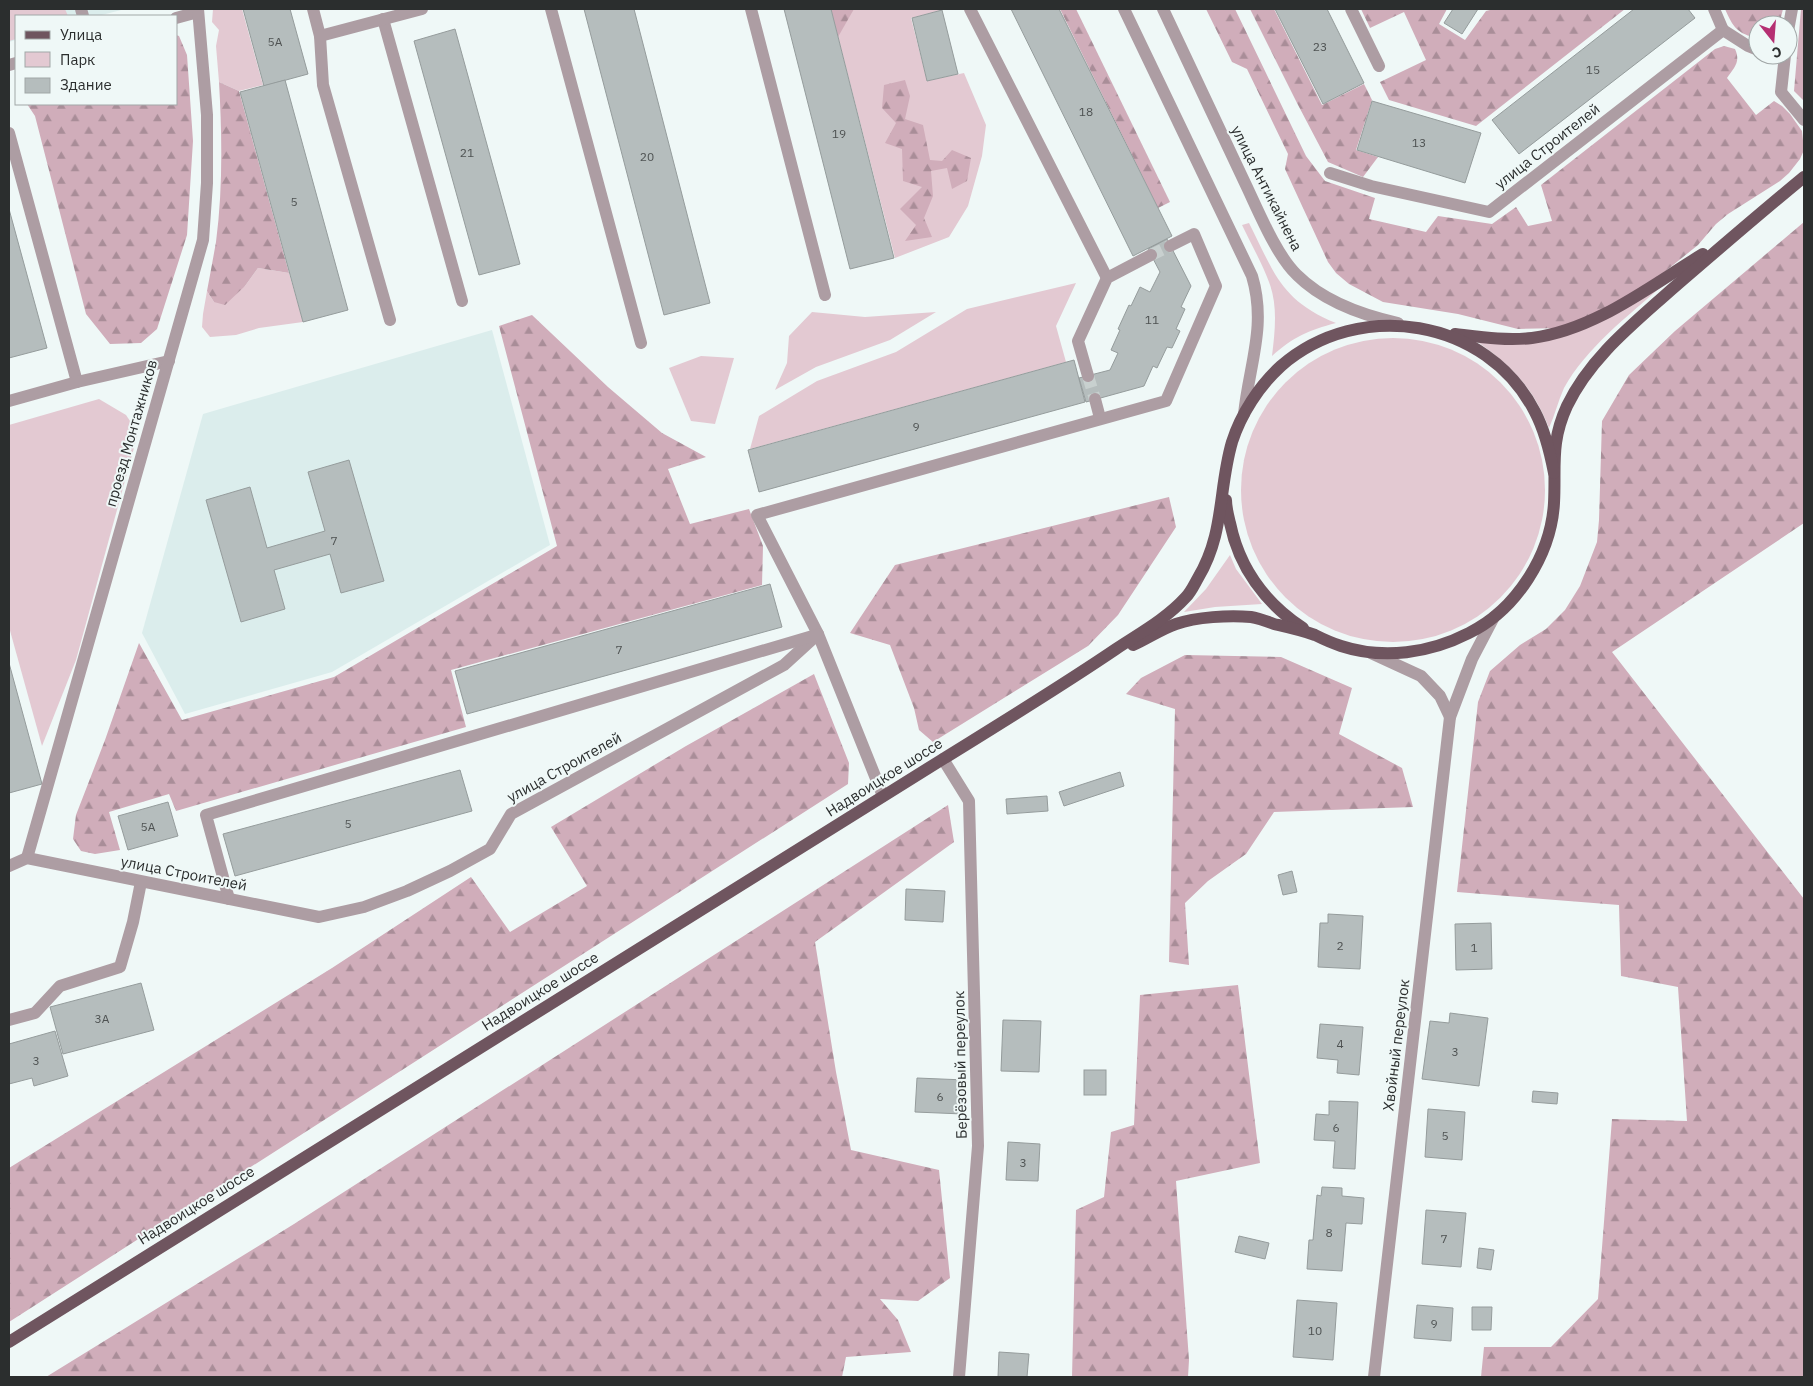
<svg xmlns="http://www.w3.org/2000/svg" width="1813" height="1386" font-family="'IBM Plex Sans',sans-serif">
<defs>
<pattern id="forest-firs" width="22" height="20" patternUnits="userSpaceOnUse" patternTransform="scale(1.25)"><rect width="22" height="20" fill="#d0adba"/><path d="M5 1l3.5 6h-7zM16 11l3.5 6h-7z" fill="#a98d98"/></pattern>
</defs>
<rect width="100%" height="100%" fill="#eff8f7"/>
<g fill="#dbedec">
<polygon points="9,9 125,9 98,16 16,16 16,40 9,42"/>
<polygon points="492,330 550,545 332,672 185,714 142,633 203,414"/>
</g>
<g fill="#e3c9d2">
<polygon points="9,9 65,9 68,16 16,16 16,39 9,41"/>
<polygon points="213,9 242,9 263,85 239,91 219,82 216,46 219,30 212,22"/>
<polygon points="831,9 942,9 942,10 911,18 927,81 964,73 986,125 982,156 968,206 949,237 895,258"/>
<path d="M1249 223C1274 272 1280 300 1336 323 1309 330 1293 337 1272 356 1275 331 1278 305 1269 282 1262 263 1251 244 1242 225Z"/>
<polygon points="258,268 289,273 303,322 259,328 236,335 210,337 202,327 203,314 207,291 214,302 245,286"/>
<polygon points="1076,283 1056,326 1066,362 750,449 759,416 817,381 896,352 967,309"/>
<path d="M1662 286C1627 317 1587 347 1564 388 1558 401 1555 415 1549 428 1534 389 1512 366 1479 343H1512Z"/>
<polygon points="812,312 865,317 936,312 890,340 816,367 775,390 787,363 789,336"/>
<circle cx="1393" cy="490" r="152"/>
<polygon points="701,356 734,358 715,424 691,421 669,368"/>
<polygon points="99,399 126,415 138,433 76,660 42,746 9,627 9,425"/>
<polygon points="1230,555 1236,569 1262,604 1215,607 1184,612 1206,589"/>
</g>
<g fill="url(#forest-firs)">
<polygon points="831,9 854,9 838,37"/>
<polygon points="1060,9 1076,9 1170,202 1158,208"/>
<path d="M1206 9H1235L1306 156 1325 181 1375 198 1369 219 1426 232 1438 216 1492 224 1516 207 1528 226 1552 221 1541 185 1715 49 1724 46 1735 49C1741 62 1734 68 1727 78L1756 115 1774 101 1782 106 1790 114 1802 131 1804 150 1800 159 1789 173 1780 181 1728 214 1716 224 1698 245 1637 294 1565 328 1518 329 1458 314 1383 302 1349 284 1336 273 1328 262 1285 169 1288 154 1247 69 1232 62Z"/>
<polygon points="1250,9 1274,9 1322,105 1364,84 1372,100 1356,150 1378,157 1363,177 1328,162 1297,103"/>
<polygon points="1361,9 1447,9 1439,24 1465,40 1486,11 1494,9 1625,9 1476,126 1389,100 1380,82 1426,60 1404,12 1370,28"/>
<path d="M1725 9H1783L1779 25H1758V38C1737 34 1733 27 1725 9Z"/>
<polygon points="1801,9 1804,9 1804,101 1794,91"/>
<polygon points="176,35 179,36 187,55 193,141 187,235 157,329 141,343 110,344 86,314 35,116 27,104 176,104"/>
<polygon points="905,80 910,96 905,119 923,125 930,160 942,161 952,150 971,158 967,181 952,189 947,168 931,171 933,196 924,218 932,237 905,241 916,225 900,209 922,187 903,181 902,149 885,143 896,123 882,108 884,85"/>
<path d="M219 82 239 91 289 273 258 268 245 286 225 305 214 302 207 291C210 275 213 259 216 242 223 189 222 135 219 82Z"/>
<polygon points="1804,222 1804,523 1612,652 1804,899 1804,1377 1481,1377 1484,1347 1551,1347 1598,1299 1612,1119 1687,1121 1678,987 1621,976 1619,905 1457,892 1478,702 1490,671 1520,645 1546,629 1565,610 1580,586 1597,542 1599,520 1602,421 1629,375 1675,331"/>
<polygon points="532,315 608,387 662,433 706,457 668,469 690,524 749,509 763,546 762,585 451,670 466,727 176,811 169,794 109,812 120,850 95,854 81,851 73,839 76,815 105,740 139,643 182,720 334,677 557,546 499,326"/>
<polygon points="1169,497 1176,527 1118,615 1088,646 933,742 919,730 914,708 890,645 850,633 895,565"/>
<polygon points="1185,655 1281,657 1352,688 1339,734 1402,768 1413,807 1274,812 1246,854 1208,881 1185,903 1189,965 1169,962 1175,709 1126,694 1141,678"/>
<polygon points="814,674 849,763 848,784 9,1322 9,1168 332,968 471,877 510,932 587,886 551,827 686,746"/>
<polygon points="948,805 954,842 815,942 836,1072 851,1150 939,1170 950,1278 918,1301 880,1299 898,1320 911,1352 846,1357 842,1377 46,1377 294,1224"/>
<polygon points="1238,985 1260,1163 1176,1181 1189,1360 1188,1377 1072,1377 1076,1210 1104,1197 1111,1132 1134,1125 1140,995"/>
</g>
<g fill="#b5bdbd" stroke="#959c9c">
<polygon points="243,9 290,9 308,74 264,86"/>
<polygon points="584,9 634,9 710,303 664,315"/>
<polygon points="784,9 831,9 894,258 850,269"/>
<polygon points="1011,9 1059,9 1172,236 1133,256"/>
<polygon points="1275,9 1327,9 1364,83 1323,104"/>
<polygon points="1453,9 1478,9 1462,34 1444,23"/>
<polygon points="1634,9 1688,9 1695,18 1519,154 1492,120"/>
<polygon points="942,10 958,74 927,81 912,18"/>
<polygon points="455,29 520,264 479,275 414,41"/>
<polygon points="285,80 348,310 303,322 240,92"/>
<polygon points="1372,101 1481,133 1465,183 1357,150"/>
<polygon points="9,209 47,348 9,358"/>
<polygon points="1167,239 1191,286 1181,307 1185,309 1176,329 1180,331 1172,348 1167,347 1157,368 1153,366 1144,386 1086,402 1079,378 1110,370 1118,353 1111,350 1120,330 1118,329 1129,305 1131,306 1140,287 1150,292 1160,272 1148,249"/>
<polygon points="1074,360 1085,402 759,492 748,450"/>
<polygon points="349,460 384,581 341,593 330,554 274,570 285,609 241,622 206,500 250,487 267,548 325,531 308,472"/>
<polygon points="770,584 782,627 467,714 455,671"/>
<polygon points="9,663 42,784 9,793"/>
<polygon points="460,770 472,811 235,876 223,834"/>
<polygon points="1120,772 1124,786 1064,806 1059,792"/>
<polygon points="1047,796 1048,811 1007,814 1006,799"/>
<polygon points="168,802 178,836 128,850 118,816"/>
<polygon points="1292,871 1297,892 1283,895 1278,875"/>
<polygon points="906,889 945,891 943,922 905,920"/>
<polygon points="1328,914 1363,916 1360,969 1318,967 1320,923 1328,923"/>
<polygon points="1491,923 1492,969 1456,970 1455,924"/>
<polygon points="141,983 154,1030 63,1054 50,1007"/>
<polygon points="1450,1013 1488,1018 1479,1086 1422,1079 1430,1021 1449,1023"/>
<polygon points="1003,1020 1041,1021 1039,1072 1001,1071"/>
<polygon points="1320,1024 1363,1027 1359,1075 1337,1073 1338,1060 1317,1058"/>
<polygon points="55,1031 68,1076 34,1086 32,1078 9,1084 9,1044"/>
<rect x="1084" y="1070" width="22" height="25"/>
<polygon points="917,1078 965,1080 963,1114 915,1112"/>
<polygon points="1533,1091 1558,1093 1557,1104 1532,1102"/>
<polygon points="1329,1101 1358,1102 1355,1169 1333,1168 1335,1141 1314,1140 1316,1114 1329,1115"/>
<polygon points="1428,1109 1465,1112 1462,1160 1425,1157"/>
<polygon points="1008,1142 1040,1144 1038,1181 1006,1180"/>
<polygon points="1322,1187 1342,1188 1342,1196 1364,1198 1362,1224 1346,1223 1342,1271 1307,1269 1309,1240 1313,1240 1317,1195 1321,1196"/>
<polygon points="1426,1210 1466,1213 1461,1267 1422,1264"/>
<polygon points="1239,1236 1269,1243 1265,1259 1235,1252"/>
<polygon points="1479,1248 1494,1250 1491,1270 1477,1268"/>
<polygon points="1297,1300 1337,1303 1333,1360 1293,1357"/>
<polygon points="1417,1305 1453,1308 1451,1341 1414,1338"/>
<polygon points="1472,1307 1492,1307 1491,1330 1472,1330"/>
<polygon points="999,1352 1029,1354 1027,1377 998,1377"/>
</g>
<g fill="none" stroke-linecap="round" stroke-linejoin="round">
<g stroke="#c8d0cf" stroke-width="12" stroke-dasharray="12 6" stroke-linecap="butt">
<polyline points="1151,255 1170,246"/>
<polyline points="1088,376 1095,399"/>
</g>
<g stroke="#ad9da3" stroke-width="12">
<polyline points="81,9 83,16"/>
<polyline points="313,9 320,36"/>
<polyline points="551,9 641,343"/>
<polyline points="751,9 825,295"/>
<polyline points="970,9 1107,278"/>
<path d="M1124 9 1252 276C1267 326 1249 365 1244 414"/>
<path d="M1163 9C1190 67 1218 125 1245 183 1258 210 1276 255 1297 275 1324 302 1362 315 1398 323"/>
<polyline points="1351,9 1379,66"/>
<polyline points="1714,9 1723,30"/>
<polyline points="176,18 198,12"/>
<polyline points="383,19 462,301"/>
<polyline points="1788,31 1792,9"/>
<polyline points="1785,55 1781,92 1804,120"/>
<polyline points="9,65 16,63"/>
<polyline points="9,133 77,382"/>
<polyline points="1330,173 1371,186 1489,212 1723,30 1748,46 1758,50"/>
<polyline points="390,320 323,85 320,36 422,9"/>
<polyline points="1088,376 1078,341 1107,278 1151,255"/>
<polyline points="1095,399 1100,418"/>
<polyline points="9,401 77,382 169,361"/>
<polyline points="1371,653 1421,676 1440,696 1450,717"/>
<polyline points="943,759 969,801 978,1146 959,1377"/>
<polyline points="883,796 818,634 757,515 1166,401 1216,286 1194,234 1170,246"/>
<polyline points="27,858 203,240 207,183 207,115 198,9"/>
<polyline points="9,866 27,858 319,917 364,907 407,891 450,871 490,849 511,814 784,665 818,634"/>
<polyline points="229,899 206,815 816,635"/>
<polyline points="9,1020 35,1013 60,986 120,967 133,922 141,882"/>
<polyline points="1374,1377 1450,717 1472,659 1494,617"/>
</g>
<g stroke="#6f555f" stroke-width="12">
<path d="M1455 334C1480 337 1506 341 1532 338 1595 330 1650 286 1703 254"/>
<path d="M1226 500C1226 508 1228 515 1230 523 1239 567 1265 603 1303 628"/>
<path d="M1133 645C1147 639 1161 629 1176 624 1196 617 1229 615 1251 617 1258 618 1266 621 1274 624 1287 627 1301 630 1315 635 1323 639 1332 643 1341 646 1384 660 1430 653 1469 633 1516 610 1551 555 1554 503 1556 466 1550 443 1567 406 1590 358 1632 325 1671 290 1715 252 1759 214 1804 177"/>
<path d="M9 1342 943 759C1001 723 1060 687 1116 649 1140 633 1166 619 1186 597 1191 592 1194 585 1198 578 1225 533 1218 490 1232 442 1241 414 1259 386 1281 366 1359 298 1487 318 1535 412 1545 431 1550 452 1554 473"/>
</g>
</g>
<g text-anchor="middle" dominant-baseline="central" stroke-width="4" stroke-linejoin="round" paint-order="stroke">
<g font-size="12" fill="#4e5252">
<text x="275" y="41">5А</text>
<text x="1320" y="46">23</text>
<text x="1593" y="69">15</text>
<text x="1086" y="111">18</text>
<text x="839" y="133">19</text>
<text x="1419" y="142">13</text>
<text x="467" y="152">21</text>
<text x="647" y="156">20</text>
<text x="294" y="201">5</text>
<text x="1152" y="319">11</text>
<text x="916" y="426">9</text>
<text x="334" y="540">7</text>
<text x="619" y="649">7</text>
<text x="348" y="823">5</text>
<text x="148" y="826">5А</text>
<text x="1340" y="945">2</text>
<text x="1474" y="947">1</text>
<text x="102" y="1018">3А</text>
<text x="1340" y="1043">4</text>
<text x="1455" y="1051">3</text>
<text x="36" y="1060">3</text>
<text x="940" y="1096">6</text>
<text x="1336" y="1127">6</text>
<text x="1445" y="1135">5</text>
<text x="1023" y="1162">3</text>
<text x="1329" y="1232">8</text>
<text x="1444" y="1238">7</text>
<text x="1434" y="1323">9</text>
<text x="1315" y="1330">10</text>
</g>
<g font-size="15" fill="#2b2e2e" stroke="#eff8f7">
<text transform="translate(1547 146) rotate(-38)">улица Строителей</text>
<text transform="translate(1267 188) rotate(63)">улица Антикайнена</text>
<text transform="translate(131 433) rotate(-74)">проезд Монтажников</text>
<text transform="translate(564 767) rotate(-29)">улица Строителей</text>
<text transform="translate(884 777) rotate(-32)">Надвоицкое шоссе</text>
<text transform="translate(184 873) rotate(11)">улица Строителей</text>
<text transform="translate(540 991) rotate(-32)">Надвоицкое шоссе</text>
<text transform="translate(1396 1045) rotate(-83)">Хвойный переулок</text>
<text transform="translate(960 1065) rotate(-91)">Берёзовый переулок</text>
<text transform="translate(196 1205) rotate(-32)">Надвоицкое шоссе</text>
</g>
</g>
<rect width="1813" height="1386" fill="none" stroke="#2b2e2e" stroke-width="20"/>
<rect x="15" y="15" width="162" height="90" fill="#eff8f7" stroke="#a1a7a7"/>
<rect x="25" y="31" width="25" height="8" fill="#6f555f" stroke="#a1a7a7"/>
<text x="60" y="40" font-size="15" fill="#2b2e2e">Улица</text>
<rect x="25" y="52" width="25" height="15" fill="#e3c9d2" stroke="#a1a7a7"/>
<text x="60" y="65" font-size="15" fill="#2b2e2e">Парк</text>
<rect x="25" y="78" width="25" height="15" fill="#b5bdbd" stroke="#a1a7a7"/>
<text x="60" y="90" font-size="15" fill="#2b2e2e">Здание</text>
<g transform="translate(1773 40) rotate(163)"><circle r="24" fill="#eff8f7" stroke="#a1a7a7"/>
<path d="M0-4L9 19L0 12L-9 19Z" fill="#b52f72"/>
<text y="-8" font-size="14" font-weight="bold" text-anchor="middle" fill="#2b2e2e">С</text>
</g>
</svg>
